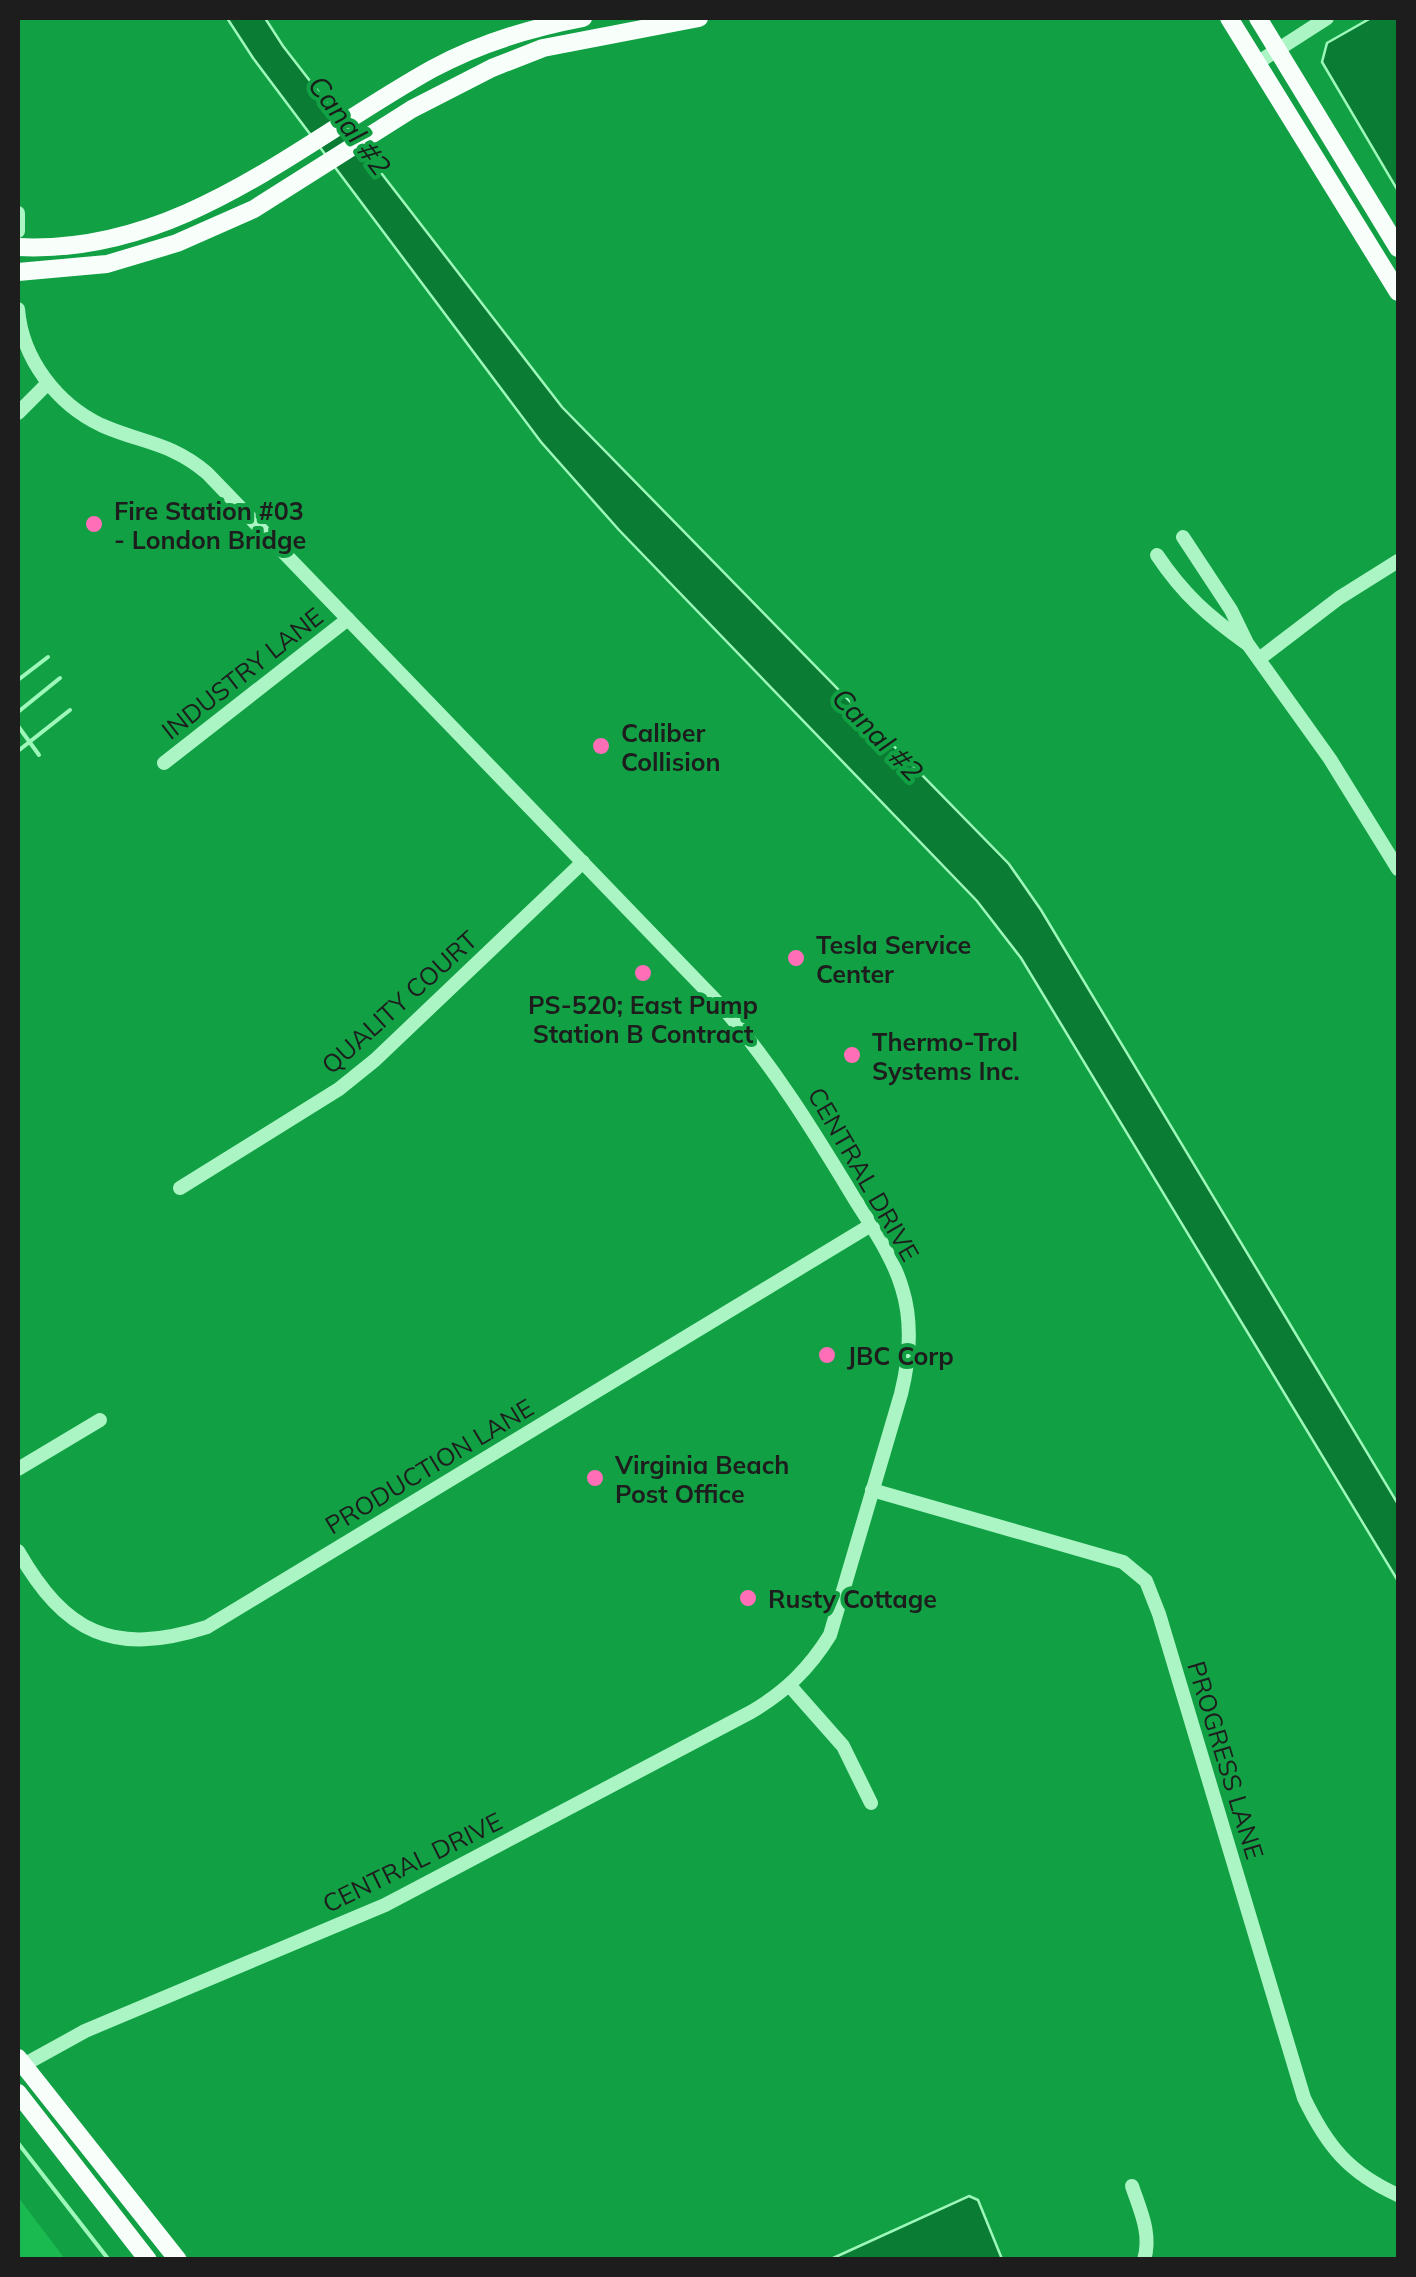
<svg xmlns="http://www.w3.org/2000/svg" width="1416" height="2277" font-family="Mulish,sans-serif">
<rect width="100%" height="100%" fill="#12a044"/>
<polygon fill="#1aba51" points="18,2197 65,2259 18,2259"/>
<g fill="#0b7c34" stroke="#9df8ba" stroke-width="2.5">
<polygon points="227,18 265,18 283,46 562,407 1009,864 1041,910 1398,1504 1398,1581 1021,958 977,901 619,530 541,442 253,58"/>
<polygon points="1371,18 1398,18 1398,191 1322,62 1327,43"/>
<polygon points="969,2196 978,2200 1002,2259 831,2259"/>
</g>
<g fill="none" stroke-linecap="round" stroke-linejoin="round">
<g stroke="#9df8ba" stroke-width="4">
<polyline points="18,680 48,657"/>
<polyline points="18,712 60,678"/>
<polyline points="18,726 39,755"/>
<polyline points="18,751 70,710"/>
<polyline points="18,2143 109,2260"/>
</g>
<g stroke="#abf5c4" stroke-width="14">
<polyline points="1257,63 1327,18"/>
<polyline points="18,213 18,231"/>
<path d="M18 309C22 359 57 404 101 425 141 443 171 442 207 473L725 1010C775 1069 811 1127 851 1193 869 1223 892 1254 902 1288 913 1323 910 1358 901 1394L830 1635C809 1669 785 1692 751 1712L385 1905 85 2031 18 2068"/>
<polyline points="18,413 48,383"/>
<polyline points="1183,537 1231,610 1247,643 1330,759 1398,869"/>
<path d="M1157 555C1183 594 1208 616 1246 643"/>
<polyline points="1259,659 1339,598 1398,561"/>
<polyline points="164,763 348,619"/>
<polyline points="180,1188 339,1089 375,1060 583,862"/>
<polyline points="18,1469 100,1420"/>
<path d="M872 1490 1123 1562 1146 1581 1159 1614 1304 2098C1327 2146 1349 2173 1398 2195"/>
<path d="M18 1551C65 1633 113 1657 207 1627L871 1225"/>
<polyline points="790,1686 843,1746 871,1803"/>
<path d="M1132 2186C1140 2210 1152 2234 1144 2260"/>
</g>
<g stroke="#f8fffb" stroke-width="18">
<polyline points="1229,18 1398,292"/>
<polyline points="1258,18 1398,248"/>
<path d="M18 247C180 255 299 143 432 69 480 43 530 28 583 18"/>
<polyline points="18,272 107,264 177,243 254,209 412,109 492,68 543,48 699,18"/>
<polyline points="18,2058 178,2260"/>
<polyline points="18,2093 148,2260"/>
</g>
</g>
<g fill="#ff6eb6" stroke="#12a044" stroke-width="4">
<circle cx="94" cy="524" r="10"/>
<circle cx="601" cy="746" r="10"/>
<circle cx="796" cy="958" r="10"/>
<circle cx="643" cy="973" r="10"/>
<circle cx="852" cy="1055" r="10"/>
<circle cx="827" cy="1355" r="10"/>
<circle cx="595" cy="1478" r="10"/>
<circle cx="748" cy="1598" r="10"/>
</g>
<g text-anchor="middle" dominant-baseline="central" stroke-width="8" stroke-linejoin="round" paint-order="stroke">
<g font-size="25" font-weight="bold" fill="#1d1d1d" stroke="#12a044" text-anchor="start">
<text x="114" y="510">Fire Station #03<tspan x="114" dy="29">- London Bridge</tspan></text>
<text x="621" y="732">Caliber<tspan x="621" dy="29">Collision</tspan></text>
<text x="816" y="944">Tesla Service<tspan x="816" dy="29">Center</tspan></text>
<text x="643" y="1004" text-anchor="middle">PS-520; East Pump<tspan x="643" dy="29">Station B Contract</tspan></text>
<text x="872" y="1041">Thermo-Trol<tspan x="872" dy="29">Systems Inc.</tspan></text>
<text x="847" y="1355">JBC Corp</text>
<text x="615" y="1464">Virginia Beach<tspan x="615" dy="29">Post Office</tspan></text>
<text x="768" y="1598">Rusty Cottage</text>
</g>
<g font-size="25" fill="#1d1d1d" stroke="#12a044">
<text transform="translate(242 673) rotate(-38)">INDUSTRY LANE</text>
<text transform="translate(399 1002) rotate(-42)">QUALITY COURT</text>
<text transform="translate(864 1174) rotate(60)">CENTRAL DRIVE</text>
<text transform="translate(429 1466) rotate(-31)">PRODUCTION LANE</text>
<text transform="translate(1226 1760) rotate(73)">PROGRESS LANE</text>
<text transform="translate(412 1862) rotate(-26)">CENTRAL DRIVE</text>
</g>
<g font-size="28" font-style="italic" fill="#191d1a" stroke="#12a044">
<text transform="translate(350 125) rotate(53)">Canal #2</text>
<text transform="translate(878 734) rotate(46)">Canal #2</text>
</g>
</g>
<rect width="1416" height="2277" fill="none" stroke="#1d1d1d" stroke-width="40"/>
</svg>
